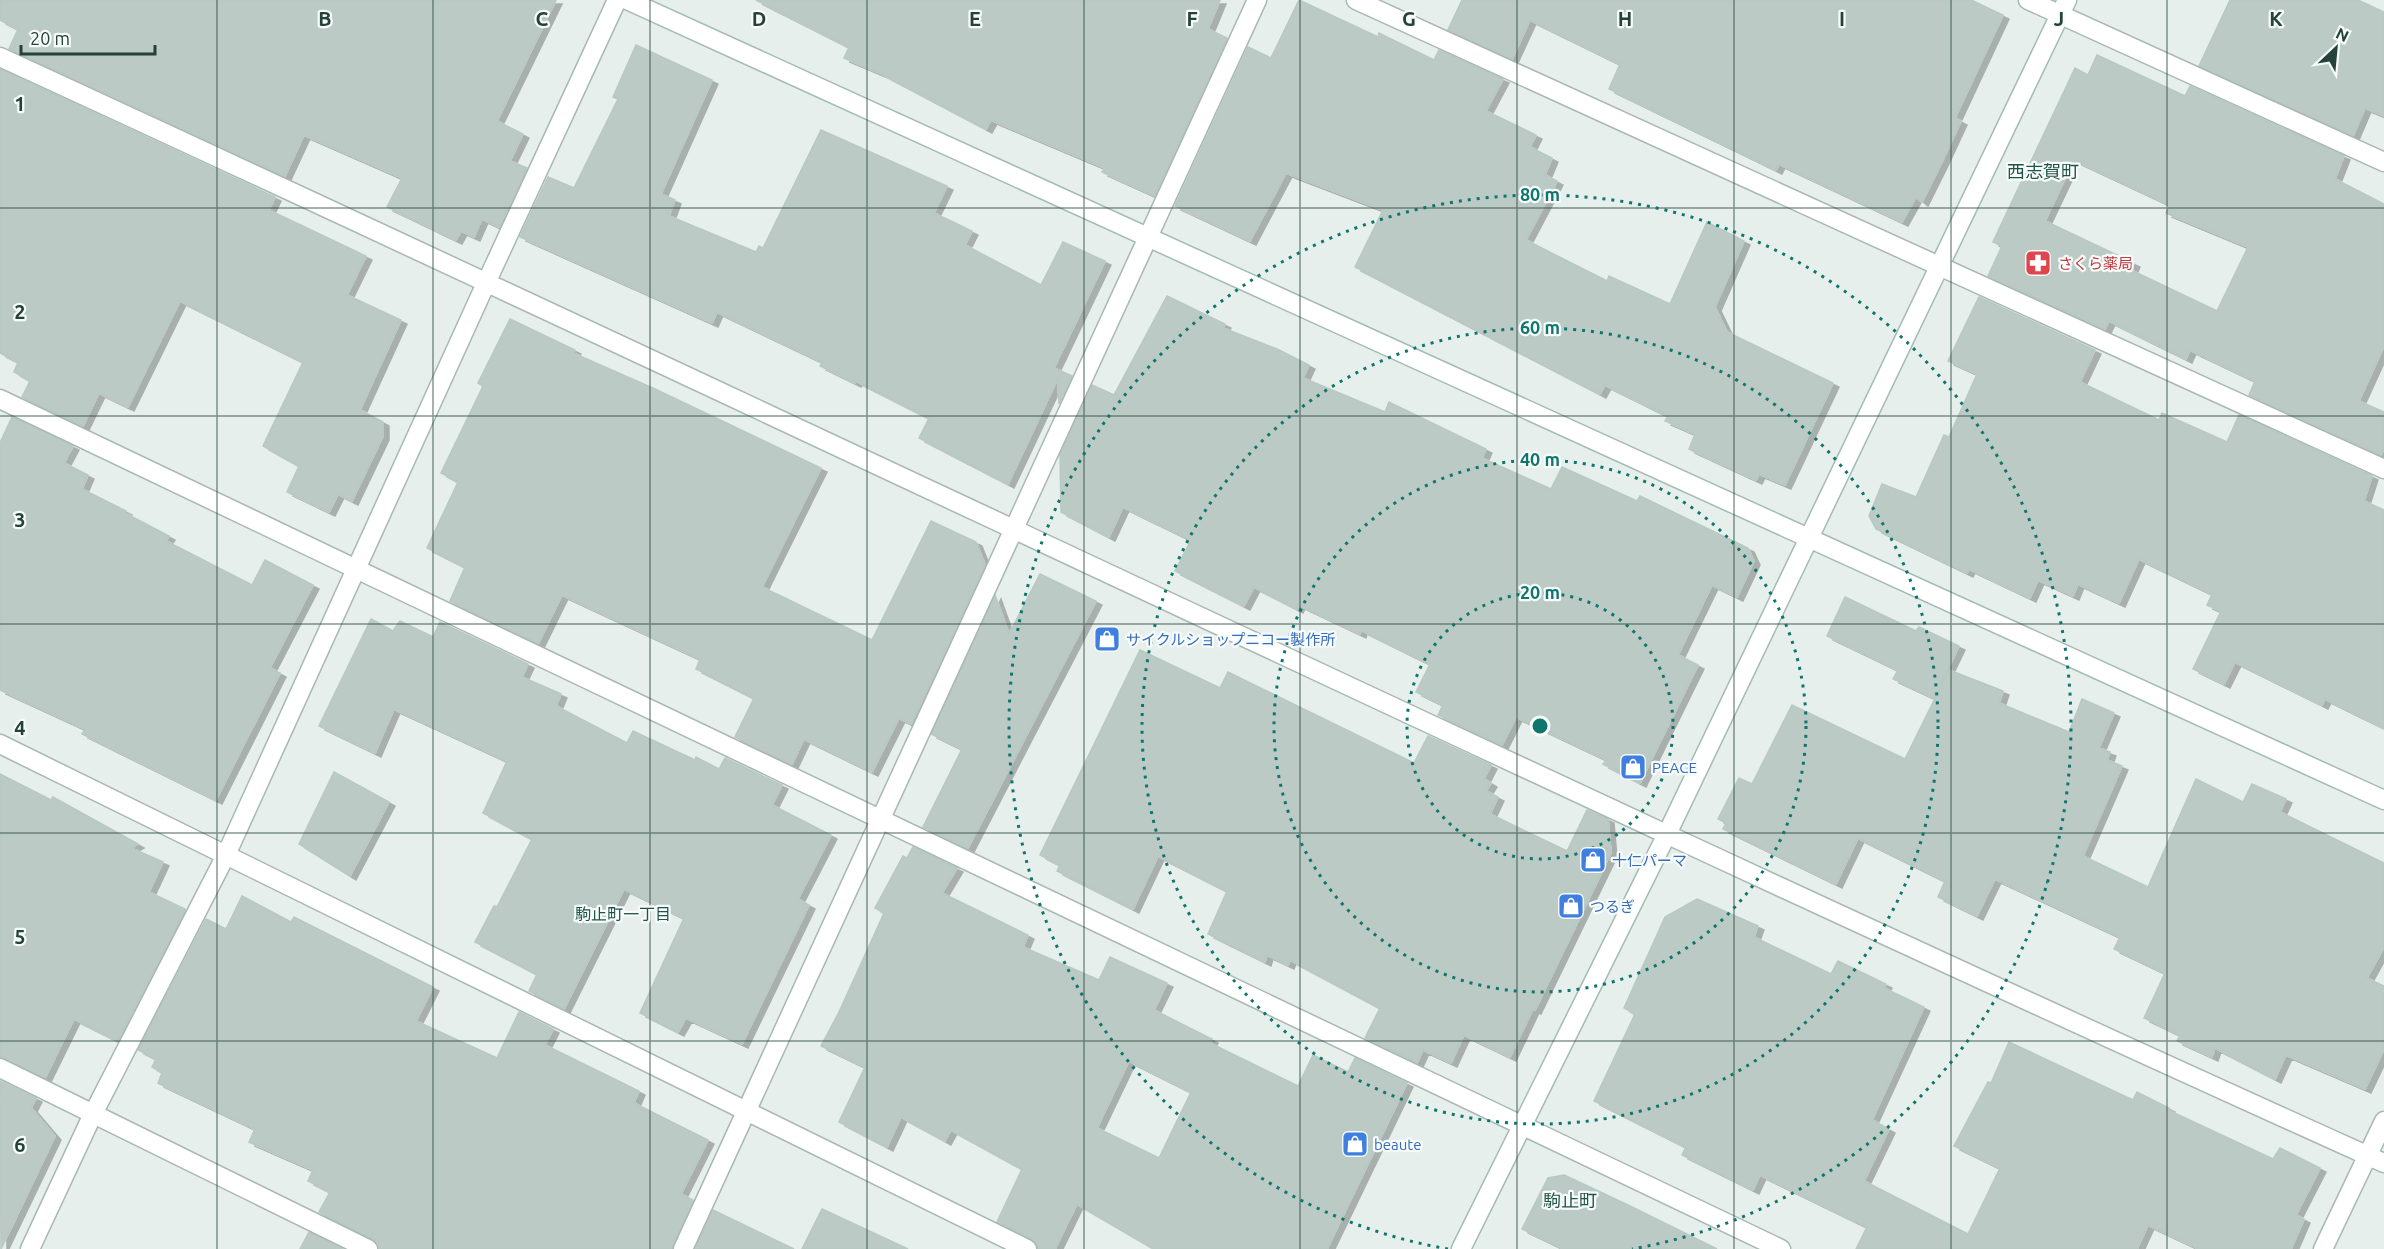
<svg xmlns="http://www.w3.org/2000/svg" width="2384" height="1249" font-family="Ubuntu,'Noto Sans JP',sans-serif">
<defs>
<filter id="shadow"><feDropShadow dx="6" dy="4" stdDeviation="0" flood-color="#0004"/></filter>
</defs>
<rect width="100%" height="100%" fill="#e6efeb"/>
<g fill="#bbcac4" stroke="#b8c9c2" stroke-width="1.5" fill-rule="evenodd" filter="url(#shadow)">
<polygon points="0,0 556,0 497,121 523,134 510,161 527,168 499,227 482,219 474,237 461,231 456,240 387,207 402,178 304,135 285,176 9,49 18,29 0,20"/>
<polygon points="756,0 1220,0 1208,29 1227,38 1155,196 1102,172 1105,168 991,120 986,129 882,74 844,58 849,47"/>
<polygon points="1299,0 1378,37 1379,33 1434,60 1439,50 1503,79 1486,111 1536,135 1530,147 1552,158 1545,175 1557,181 1526,240 1607,281 1609,276 1670,304 1707,222 1744,241 1715,307 1727,332 1833,383 1785,485 1759,474 1756,480 1689,449 1695,434 1665,421 1668,416 1605,385 1600,394 1355,267 1383,210 1286,173 1250,241 1175,206 1248,47 1271,58"/>
<polygon points="1462,0 1971,0 2003,15 1955,118 1961,121 1941,164 1922,202 1916,197 1902,222 1779,164 1776,170 1609,89 1620,64 1530,20 1512,59 1448,30"/>
<polygon points="2230,0 2358,0 2384,12 2384,116 2365,108 2353,136 2199,66"/>
<polygon points="636,45 712,80 661,194 675,200 669,216 756,252 759,246 763,248 821,130 947,186 934,213 972,231 965,245 1041,285 1063,242 1105,261 1054,368 1072,376 1059,404 1058,378 1008,484 919,438 929,418 856,381 855,383 820,366 822,362 717,312 712,323 520,237 548,177 574,188 618,99 613,97"/>
<path d="M2097 55 2185 96 2190 86 2344 156 2335 179 2384 204V346L2359 401 2384 412V448L2381 455 2249 395 2255 381 2190 350 2186 359 2109 321 2105 329 1988 276 2002 246 1993 242 2075 68 2088 75ZM2074 160 2170 205 2166 213 2248 247 2217 311 2131 270 2134 263 2045 221Z"/>
<polygon points="0,69 275,197 269,210 366,256 347,295 401,320 360,410 383,422 383,436 352,501 338,494 329,512 287,492 299,466 263,446 303,362 180,301 128,407 99,393 83,426 22,397 30,381 14,372 18,362 0,353"/>
<polygon points="1167,296 1225,324 1223,328 1277,349 1309,365 1303,378 1385,412 1389,402 1486,449 1482,458 1551,489 1562,467 1637,501 1640,496 1748,548 1754,561 1737,597 1712,585 1678,655 1698,665 1640,783 1603,764 1607,760 1516,717 1502,745 1438,715 1443,705 1416,692 1430,664 1361,630 1360,634 1299,605 1297,609 1254,587 1244,606 1175,571 1191,540 1123,507 1109,537 1061,512 1060,455 1092,385 1114,395"/>
<polygon points="1979,297 2095,350 2080,382 2159,420 2162,413 2227,442 2239,415 2372,476 2364,501 2384,510 2384,728 2325,699 2322,705 2235,662 2224,684 2193,669 2221,611 2207,605 2212,594 2139,559 2119,603 2078,584 2073,596 2038,580 2030,598 1969,569 1967,573 1876,529 1869,516 1882,484 1916,497 1944,435 1949,437 1977,374 1948,361"/>
<polygon points="510,319 575,350 573,353 655,389 821,468 762,587 872,640 931,521 976,542 985,565 911,724 899,718 872,772 804,739 792,764 735,737 754,698 696,669 700,659 562,595 538,644 450,601 465,567 427,548 458,482 441,473 483,386 478,383"/>
<polygon points="12,417 73,446 64,463 88,475 82,489 126,511 125,513 169,536 166,541 252,585 265,560 313,585 270,668 280,673 216,800 82,734 85,729 0,690 0,443"/>
<polygon points="1040,574 1096,601 968,848 923,827 962,749 931,734 995,595 1009,634"/>
<polygon points="1845,597 1916,631 1919,627 1959,646 1934,698 1893,679 1898,670 1827,636"/>
<polygon points="371,619 393,631 400,621 433,637 440,622 528,664 522,677 561,694 556,706 627,743 633,731 695,760 696,757 719,769 725,758 782,785 772,805 831,835 798,899 809,905 742,1044 686,1018 678,1032 640,1013 684,918 624,889 564,1009 529,991 537,974 475,942 494,906 497,907 532,839 483,813 507,761 394,709 375,753 319,726"/>
<polygon points="1140,650 1220,688 1228,672 1414,763 1428,736 1491,765 1484,779 1491,783 1486,791 1498,797 1490,814 1567,851 1587,810 1608,819 1611,853 1535,1010 1533,1009 1510,1057 1464,1035 1451,1063 1423,1050 1417,1063 1365,1038 1380,1008 1290,960 1288,965 1267,955 1265,962 1208,934 1227,891 1158,856 1133,909 1057,871 1060,865 1040,855"/>
<polygon points="1949,670 2003,691 1999,703 2069,732 2082,699 2114,713 2099,748 2110,752 2107,760 2122,766 2083,856 2148,887 2196,779 2243,802 2252,784 2286,799 2280,812 2384,863 2384,947 2367,978 2384,986 2384,1049 2365,1089 2286,1055 2275,1079 2215,1048 2212,1057 2177,1041 2180,1035 2144,1018 2165,973 2114,949 2120,937 1995,879 1977,916 1938,897 1945,881 1858,838 1836,884 1723,829 1726,823 1718,819 1739,778 1752,784 1792,705 1905,759"/>
<polygon points="334,772 389,802 350,876 299,844"/>
<polygon points="0,774 51,800 53,797 138,844 131,848 163,862 149,892 185,909 118,1041 74,1019 45,1078 0,1057"/>
<path d="M913 847 957 868 942 893 1028 935 1023 947 1099 980 1110 957 1167 983 1154 1010 1212 1039 1210 1043 1298 1086 1313 1055 1348 1072 1355 1058 1407 1083 1327 1249H1154L1077 1204 1055 1249H1038L1032 1239 997 1222 1022 1169 951 1130 945 1141 901 1117 887 1147 839 1122 865 1067 821 1046 839 1012 884 913 875 908 903 856 907 858ZM1129 1061 1191 1092 1159 1158 1097 1128Z"/>
<polygon points="242,896 291,922 294,917 433,987 416,1021 497,1058 519,1012 553,1029 545,1045 639,1091 634,1103 708,1140 681,1194 693,1200 672,1249 379,1249 378,1243 373,1239 319,1212 330,1192 308,1181 313,1170 249,1142 255,1129 158,1083 162,1073 152,1067 156,1059 138,1050 206,919 226,929"/>
<polygon points="1697,899 1758,926 1754,937 1831,974 1838,961 1886,984 1884,988 1924,1007 1872,1120 1889,1129 1864,1181 1968,1234 2000,1168 1954,1146 1988,1082 1991,1083 2009,1042 2133,1100 2137,1092 2169,1108 2168,1110 2273,1159 2280,1148 2320,1168 2296,1215 2304,1219 2291,1249 2199,1249 2148,1225 2137,1249 1856,1249 1867,1227 1760,1175 1753,1190 1682,1155 1686,1147 1594,1101 1635,1014 1624,1008 1665,917"/>
<polygon points="0,1081 36,1098 31,1108 55,1136 1,1249"/>
<polygon points="1564,1175 1628,1205 1717,1249 1564,1249 1522,1229 1548,1178"/>
<polygon points="822,1209 908,1249 802,1249"/>
<polygon points="713,1210 794,1249 695,1249"/>
<polygon points="309,1232 343,1249 300,1249"/>
</g>
<g fill="none" stroke-linecap="round" stroke-linejoin="round">
<defs>
<g id="street">
<polyline points="1356,0 2384,469"/>
<polyline points="2028,0 2384,162"/>
<path d="M0 57C796 423 1585 803 2384 1163"/>
<polyline points="0,399 1781,1249"/>
<polyline points="0,744 1027,1249"/>
<polyline points="0,1068 368,1249"/>
<polyline points="30,1249 93,1114 226,855 487,281 617,0"/>
<path d="M683 1249C872 832 1066 417 1257 0"/>
<polyline points="2323,1249 2384,1121"/>
</g>
<g id="secondary">
<path d="M627 0C1214 265 1798 535 2384 800"/>
<polyline points="1461,1249 1667,834 2067,0"/>
</g>
</defs>
<use href="#street" stroke="#a8b8b2" stroke-width="21"/>
<use href="#secondary" stroke="#a4bbb3" stroke-width="21"/>
<use href="#street" stroke="#fff" stroke-width="18"/>
<use href="#secondary" stroke="#fff" stroke-width="18"/>
</g>
<path fill="none" stroke="#24423a" stroke-width="1.5" stroke-opacity="0.55" d="M217 0V1249M433 0V1249M650 0V1249M867 0V1249M1084 0V1249M1300 0V1249M1517 0V1249M1734 0V1249M1951 0V1249M2167 0V1249M0 208H2384M0 416H2384M0 624H2384M0 833H2384M0 1041H2384"/>
<g fill="none" stroke="#0f766e" stroke-width="3" stroke-dasharray="3 6">
<circle cx="1540" cy="726" r="133"/>
<circle cx="1540" cy="726" r="266"/>
<circle cx="1540" cy="726" r="398"/>
<path d="M1448 1249A531 531 0 1 1 1632 1249"/>
</g>
<defs>
<symbol id="pharmacy-square" viewBox="-11 -11 22 22"><rect x="-9" y="-9" width="18" height="18" rx="4" fill="#e0444e" stroke="#f7fbf9"/><path d="M-2-6h4v4h4v4h-4v4h-4v-4h-4v-4h4Z" fill="#fff"/></symbol>
<symbol id="shop-square" viewBox="-11 -11 22 22"><rect x="-9" y="-9" width="18" height="18" rx="4" fill="#3f7fe0" stroke="#f7fbf9"/><path d="M-5-2.5h2.3a2.7 3.5 0 0 1 5.4 0H5L5.5 6h-11ZM-1.5-2.5h3a1.5 2.3 0 0 0-3 0Z" fill="#fff"/></symbol>
</defs>
<g fill-rule="evenodd">
<use href="#pharmacy-square" x="2023" y="248" width="30" height="30"/>
<use href="#shop-square" x="1092" y="624" width="30" height="30"/>
<use href="#shop-square" x="1618" y="752" width="30" height="30"/>
<use href="#shop-square" x="1578" y="845" width="30" height="30"/>
<use href="#shop-square" x="1556" y="891" width="30" height="30"/>
<use href="#shop-square" x="1340" y="1129" width="30" height="30"/>
</g>
<g text-anchor="middle" dominant-baseline="central" stroke-width="4.5" stroke-linejoin="round" paint-order="stroke">
<g font-size="15" fill="#be3a42" stroke="#f7fbf9" text-anchor="start">
<text x="2058" y="263">さくら薬局</text>
</g>
<g font-size="15" fill="#366cbe" stroke="#f7fbf9" text-anchor="start">
<text x="1126" y="639">サイクルショップニコー製作所</text>
<text x="1652" y="767">PEACE</text>
<text x="1612" y="860">十仁パーマ</text>
<text x="1590" y="906">つるぎ</text>
<text x="1374" y="1144">beaute</text>
</g>
<g font-size="16" fill="#1f5548" stroke="#f7fbf9">
<text x="623" y="914">駒止町一丁目</text>
</g>
<g font-size="18" fill="#1f5548" stroke="#f7fbf9">
<text x="2043" y="171">西志賀町</text>
<text x="1570" y="1200">駒止町</text>
</g>
</g>
<g font-size="20" text-anchor="middle" font-weight="bold" fill="#24423a" stroke="#f7fbf9" stroke-width="4.5" stroke-linejoin="round" paint-order="stroke">
<text x="325" y="26">B</text>
<text x="542" y="26">C</text>
<text x="759" y="26">D</text>
<text x="975" y="26">E</text>
<text x="1192" y="26">F</text>
<text x="1409" y="26">G</text>
<text x="1625" y="26">H</text>
<text x="1842" y="26">I</text>
<text x="2059" y="26">J</text>
<text x="2276" y="26">K</text>
<text x="20" y="111">1</text>
<text x="20" y="319">2</text>
<text x="20" y="527">3</text>
<text x="20" y="735">4</text>
<text x="20" y="944">5</text>
<text x="20" y="1152">6</text>
</g>
<circle cx="1540" cy="726" r="9" fill="#0f766e" stroke="#f7fbf9" stroke-width="3"/>
<g font-size="18" text-anchor="middle" font-weight="bold" fill="#0f766e" stroke="#f7fbf9" stroke-width="4.5" stroke-linejoin="round" paint-order="stroke">
<text x="1540" y="201">80 m</text>
<text x="1540" y="334">60 m</text>
<text x="1540" y="466">40 m</text>
<text x="1540" y="599">20 m</text>
</g>
<g transform="translate(2336 48) rotate(26)" stroke="#f7fbf9" stroke-width="4.5" paint-order="stroke">
<path d="M0-4.5L10 22L0 15L-10 22Z" fill="#24423a"/>
<text y="-9" font-size="16" font-weight="bold" text-anchor="middle" fill="#24423a">N</text>
</g>
<path d="M21 45v9h134v-9" fill="none" stroke="#24423a" stroke-width="3"/>
<text x="30" y="45" font-size="18" fill="#24423a" stroke="#f7fbf9" stroke-width="4.5" paint-order="stroke">20 m</text>
</svg>
